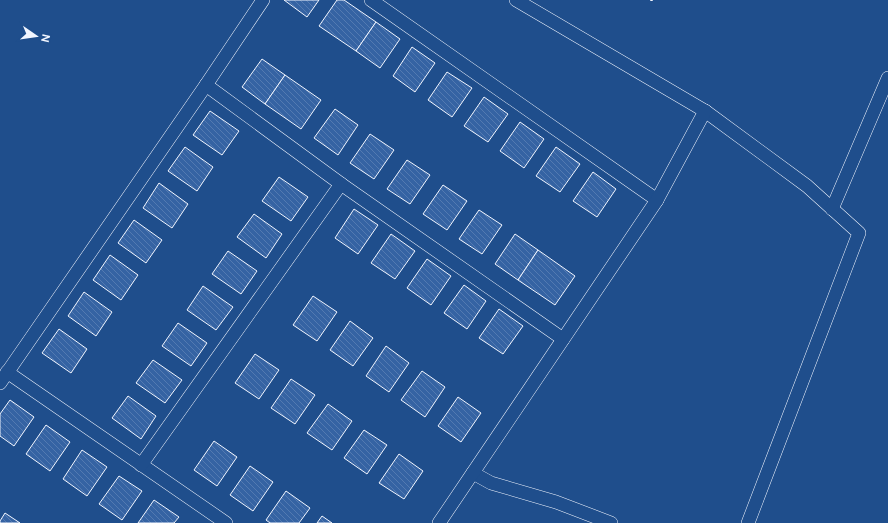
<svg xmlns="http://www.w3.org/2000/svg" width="888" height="523" font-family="'DM Sans',sans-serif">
<defs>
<pattern id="building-back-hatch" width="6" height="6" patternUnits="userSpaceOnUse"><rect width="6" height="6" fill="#3563a3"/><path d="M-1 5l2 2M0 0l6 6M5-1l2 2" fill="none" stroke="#537ab1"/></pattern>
</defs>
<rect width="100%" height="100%" fill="#1f4e8c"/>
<g fill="url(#building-back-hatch)" stroke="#f2f6ff">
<polygon points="284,0 319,0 307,17"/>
<polygon points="337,0 344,0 376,22 356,51 319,26"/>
<polygon points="376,22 400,39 380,68 356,51"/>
<polygon points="412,47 435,63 415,92 393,76"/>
<polygon points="262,59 285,75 265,104 242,87"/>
<polygon points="447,72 472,88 452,117 428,100"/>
<polygon points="285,75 321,100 301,129 265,104"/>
<polygon points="484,97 508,114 488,142 464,126"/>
<polygon points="335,109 358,125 338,155 314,138"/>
<polygon points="210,111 239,131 222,155 193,135"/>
<polygon points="520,122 544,139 524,168 500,151"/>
<polygon points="370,134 394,150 374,179 350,163"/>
<polygon points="185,147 213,167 197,191 168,171"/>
<polygon points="556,147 580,164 560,192 536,176"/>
<polygon points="407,160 430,175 410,204 387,189"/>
<polygon points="593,172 616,189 597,217 573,201"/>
<polygon points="279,177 308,197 291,221 262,201"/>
<polygon points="159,183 188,204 172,228 143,208"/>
<polygon points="443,185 467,201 447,230 423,214"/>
<polygon points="354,209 378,225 358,254 335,238"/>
<polygon points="479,210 502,225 482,254 459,239"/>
<polygon points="254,214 282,234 266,258 237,237"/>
<polygon points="134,220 162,240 146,263 118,243"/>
<polygon points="391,234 415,251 395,279 371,263"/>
<polygon points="515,234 538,250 518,280 495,264"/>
<polygon points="538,250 575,276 555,305 518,280"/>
<polygon points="228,251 257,271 241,294 212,274"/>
<polygon points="110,255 138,275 121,300 93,280"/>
<polygon points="427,259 451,276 431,305 407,288"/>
<polygon points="464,285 486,301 467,329 444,313"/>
<polygon points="203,286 233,307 216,330 187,310"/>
<polygon points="84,292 112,312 96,336 68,316"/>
<polygon points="313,296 337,312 317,341 293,325"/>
<polygon points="499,309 523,326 503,354 479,338"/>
<polygon points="350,321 373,338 353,366 330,350"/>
<polygon points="178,323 207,343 191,366 162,346"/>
<polygon points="59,329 87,349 71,373 42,353"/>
<polygon points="386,346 409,363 389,392 366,376"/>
<polygon points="255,354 279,370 259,399 235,383"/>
<polygon points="153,360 182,380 165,403 136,383"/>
<polygon points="422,371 445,387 425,417 401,400"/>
<polygon points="291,379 315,395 295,424 271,408"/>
<polygon points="128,396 156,416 141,439 112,418"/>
<polygon points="458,397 481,413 461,442 438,426"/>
<polygon points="10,400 34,417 14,446 0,436 0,414"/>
<polygon points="328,404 352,421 332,450 307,433"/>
<polygon points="46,425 70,442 50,471 26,454"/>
<polygon points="364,430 387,445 367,474 344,458"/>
<polygon points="214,441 237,457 217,486 194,470"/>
<polygon points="82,450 107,467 87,496 63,479"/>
<polygon points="399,454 423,471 404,499 379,483"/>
<polygon points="250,466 273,482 253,511 230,495"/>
<polygon points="119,476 142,491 122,520 99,504"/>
<polygon points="286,491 310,508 299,523 270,523 266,520"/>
<polygon points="154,500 179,517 174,523 138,523"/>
<polygon points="5,513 20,523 0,523 0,521"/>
<polygon points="322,516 332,523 317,523"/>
</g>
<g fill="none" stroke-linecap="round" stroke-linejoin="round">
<defs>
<g id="street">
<polyline points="371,0 657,200"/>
<polyline points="516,0 705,111 807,186 859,233 748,523"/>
<polyline points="206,85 341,184 563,339"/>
<polyline points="832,209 888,78"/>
<polyline points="7,372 226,523"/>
<polyline points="0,383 206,85 263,0"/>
<polyline points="141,465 341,184"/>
<polyline points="473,473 491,483 556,502 611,523"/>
<polyline points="439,523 657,200 705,111"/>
</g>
</defs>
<use href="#street" stroke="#f2f6ff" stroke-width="14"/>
<use href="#street" stroke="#1f4e8c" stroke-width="13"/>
<polyline stroke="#f2f6ff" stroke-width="2" points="651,0 652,0"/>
</g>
<g transform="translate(36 36) rotate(103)" stroke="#1f4e8c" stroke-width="3" paint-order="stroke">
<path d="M0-3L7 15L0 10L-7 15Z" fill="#f2f6ff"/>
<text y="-6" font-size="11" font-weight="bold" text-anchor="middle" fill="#f2f6ff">N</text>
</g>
</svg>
